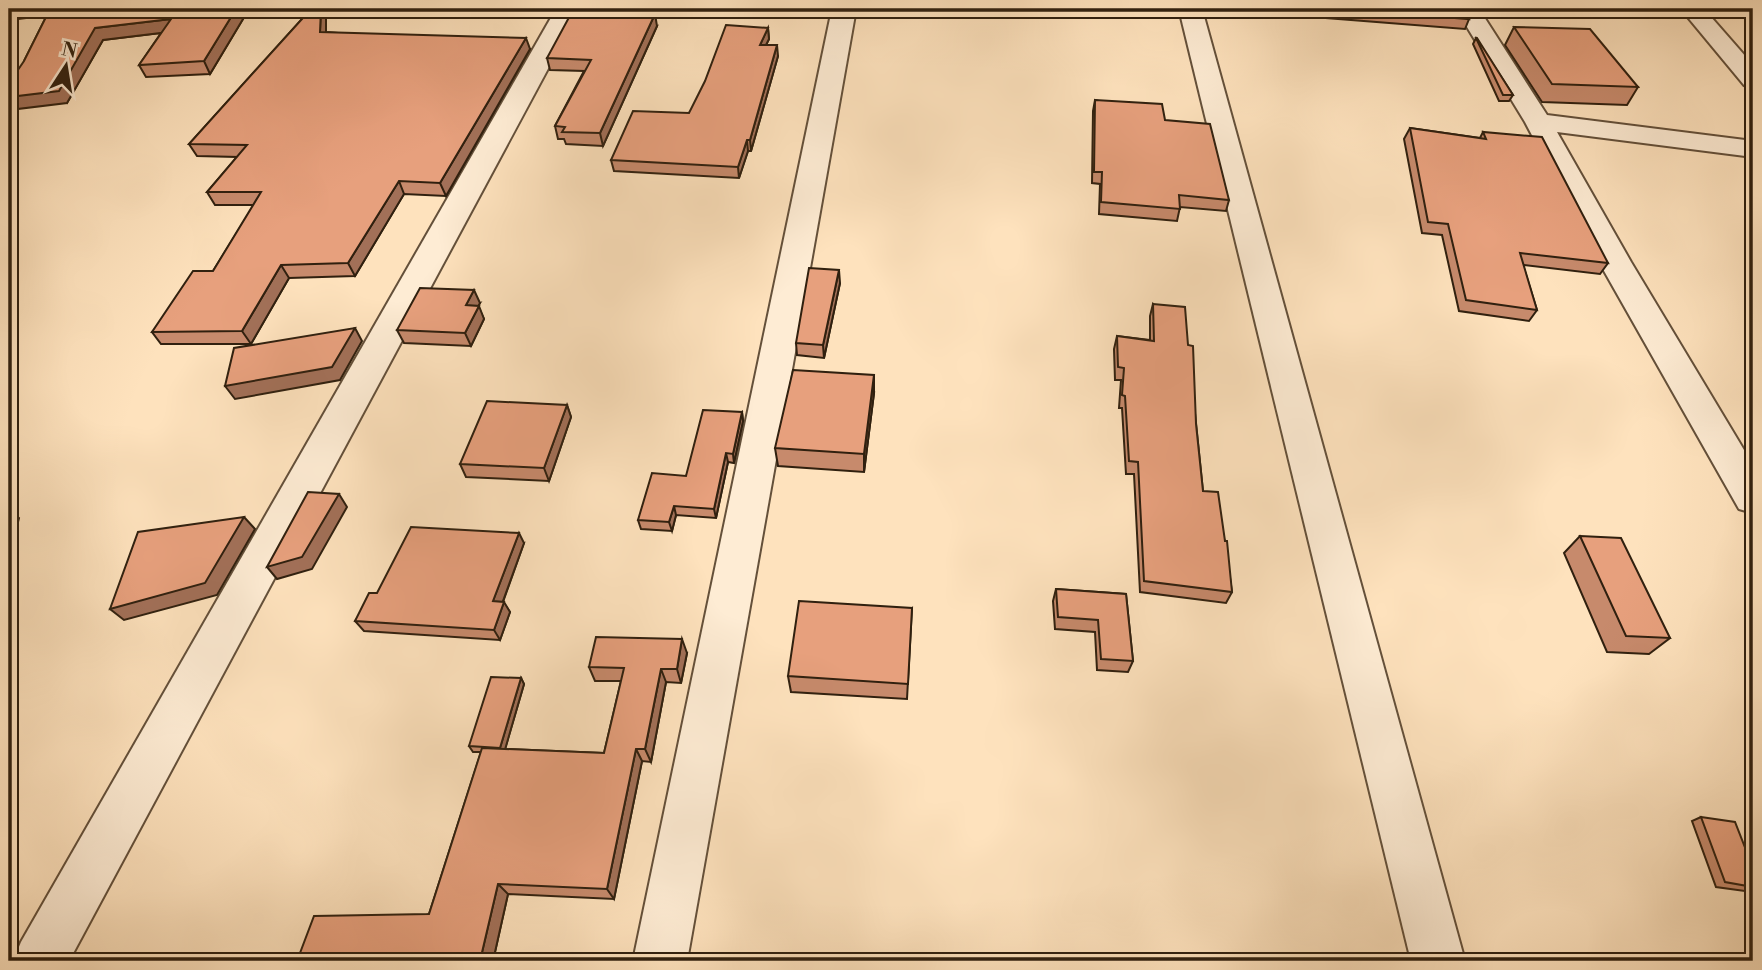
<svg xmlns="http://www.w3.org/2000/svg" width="1762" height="970" font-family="'Libre Bodoni',serif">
<rect width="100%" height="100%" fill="#fee2bd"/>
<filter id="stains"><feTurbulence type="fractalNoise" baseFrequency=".00286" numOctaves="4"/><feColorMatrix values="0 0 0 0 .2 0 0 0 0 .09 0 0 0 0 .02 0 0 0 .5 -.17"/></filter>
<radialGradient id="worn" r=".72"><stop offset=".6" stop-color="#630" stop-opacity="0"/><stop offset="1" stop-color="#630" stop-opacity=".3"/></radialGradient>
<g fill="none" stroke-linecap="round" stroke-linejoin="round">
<defs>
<g id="street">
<polygon points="556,9 580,9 69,961 13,961 21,942"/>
<polygon points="832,9 856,9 687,961 633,961"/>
<polygon points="1179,9 1202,9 1465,961 1411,961"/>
<polygon points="1456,9 1479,9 1547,115 1753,141 1753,157 1557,132 1631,262 1753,465 1753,513 1739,509 1599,262 1525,122"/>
<polygon points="1681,9 1704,9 1753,65 1753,88 1744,85"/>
</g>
</defs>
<use href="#street" stroke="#64503a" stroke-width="4"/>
<use href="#street" fill="#feecd4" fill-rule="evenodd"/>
</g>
<g fill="#c78a6c" stroke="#30200f" stroke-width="2">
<polygon points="50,9 249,9 210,74 146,77 139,65 161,33 103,40 67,103 24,61"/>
<polygon points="311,9 326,9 326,32 530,49 446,196 404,194 355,276 289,278 251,344 161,344 152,332 213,271 254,205 215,205 207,192 237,157 197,156 189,144"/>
<polygon points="1323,9 1463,9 1469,19 1465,29 1326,18"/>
<polygon points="657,26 603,146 566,144 564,139 558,139 555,126 584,71 550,70 547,58"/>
<polygon points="1514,27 1638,87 1627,105 1542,102 1505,45"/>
<polygon points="768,28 769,39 766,45 778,56 751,151 748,151 739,178 614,171 611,160 689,113"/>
<polygon points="1476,38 1513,95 1509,101 1499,101 1473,44"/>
<polygon points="1095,100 1165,120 1229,200 1226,211 1180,207 1177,221 1099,214 1100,184 1092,183 1093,111"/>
<polygon points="1410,128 1480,138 1483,132 1608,263 1600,274 1523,265 1537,310 1529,321 1459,311 1442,235 1422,233 1404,139"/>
<polygon points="840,283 824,358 797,355 796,343"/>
<polygon points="480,303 478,306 484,319 471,346 404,343 397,330"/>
<polygon points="1153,304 1188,345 1203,491 1225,541 1232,592 1226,603 1140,592 1134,474 1126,474 1122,408 1119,408 1121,380 1115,380 1114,349 1117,336 1150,340 1150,316"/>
<polygon points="874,393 864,472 778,466 775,448"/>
<polygon points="567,405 571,417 549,481 466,477 460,464"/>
<polygon points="742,412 743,421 734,463 728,462 716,518 676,515 672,531 641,529 638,520 686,476"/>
<polygon points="1580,536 1670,638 1649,654 1607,652 1564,553"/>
<polygon points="524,543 503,602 510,612 500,640 364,631 355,621 377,593"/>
<polygon points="1056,589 1126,594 1133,661 1128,672 1097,670 1095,632 1055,629 1053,601"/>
<polygon points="912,608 907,699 791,692 788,676"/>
<polygon points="687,653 681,683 666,682 651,762 642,761 614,899 508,894 493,961 297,961 429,914 481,752 473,752 469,746 521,678 524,684 505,749 604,753 621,681 595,681 589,667"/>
<polygon points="1701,817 1753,868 1753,891 1752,892 1716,887 1692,821"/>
</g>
<g fill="#a27058" stroke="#30200f" stroke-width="2">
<polygon points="9,9 40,9 34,17 9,20"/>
<polygon points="236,9 249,9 210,74 204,61"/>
<polygon points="321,9 326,9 326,44 320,32"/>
<polygon points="655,14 657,26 603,146 600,133"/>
<polygon points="171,19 177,31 103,40 67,103 9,110 9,97 95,28"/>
<polygon points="768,28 769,39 761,55 760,45"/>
<polygon points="526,38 530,49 446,196 440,183"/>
<polygon points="777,45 778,56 751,151 750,140"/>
<polygon points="747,140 748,151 739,178 738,167"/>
<polygon points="399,181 404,194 355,276 348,263"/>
<polygon points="281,265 289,278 251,344 242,331"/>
<polygon points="839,270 840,283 824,358 823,345"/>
<polygon points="474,290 480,303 472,318 466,305"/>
<polygon points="479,306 484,319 471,346 465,333"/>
<polygon points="355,328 362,341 340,380 235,399 225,386"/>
<polygon points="874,375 874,393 864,472 864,454"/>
<polygon points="567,405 571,417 549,481 544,468"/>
<polygon points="742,412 743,421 734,463 733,454"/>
<polygon points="726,453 728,462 716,518 714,509"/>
<polygon points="339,494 347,507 312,569 277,579 267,567"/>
<polygon points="674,506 676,515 672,531 669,522"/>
<polygon points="9,509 19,518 9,557"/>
<polygon points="244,517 255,529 217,595 124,620 110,609"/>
<polygon points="519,533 524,543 499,612 493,601"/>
<polygon points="504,602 510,612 500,640 494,630"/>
<polygon points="682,639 687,653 681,683 677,669"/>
<polygon points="661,669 666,682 651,762 645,749"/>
<polygon points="521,678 524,684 504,753 500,748"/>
<polygon points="636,749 642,761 614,899 607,889"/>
<polygon points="498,884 508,894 493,961 480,961"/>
</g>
<g fill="#e7a07d" stroke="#30200f" stroke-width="2">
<polygon points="50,9 236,9 204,61 139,65 171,19 95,28 59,91 9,97 9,83 24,61"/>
<polygon points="311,9 321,9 320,32 526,38 440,183 399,181 348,263 281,265 242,331 152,332 193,271 213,271 261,192 207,192 247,145 189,144"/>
<polygon points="1336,9 1463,9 1469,19"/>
<polygon points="573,10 655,14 600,133 562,132 565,127 555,126 591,60 547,58"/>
<polygon points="726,25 768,28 760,45 777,45 750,140 747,140 738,167 611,160 633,111 689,113 705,81"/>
<polygon points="1514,27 1590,29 1638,87 1552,84"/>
<polygon points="1476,38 1477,38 1513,95 1503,95"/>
<polygon points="1095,100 1162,104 1165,120 1210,124 1229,200 1179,195 1180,209 1101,202 1102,172 1094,172"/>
<polygon points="1410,128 1486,139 1483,132 1542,137 1608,263 1520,253 1537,310 1466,300 1448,224 1428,222"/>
<polygon points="809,268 839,270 823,345 796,343"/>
<polygon points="420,288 474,290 466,305 479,306 465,333 397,330"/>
<polygon points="1153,304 1185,307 1188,345 1193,346 1196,424 1203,491 1218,492 1225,541 1227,541 1232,592 1144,581 1138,462 1129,461 1125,396 1122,395 1124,368 1118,367 1117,336 1154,341"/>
<polygon points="355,328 332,367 225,386 234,348"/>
<polygon points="793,370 874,375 864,454 775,448"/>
<polygon points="487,401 567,405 544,468 460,464"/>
<polygon points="703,410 742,412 733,454 726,453 714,509 674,506 669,522 638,520 652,473 686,476"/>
<polygon points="308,492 339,494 302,557 267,567"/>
<polygon points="244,517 205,583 110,609 138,532"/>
<polygon points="411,527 519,533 493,601 504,602 494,630 355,621 369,593 377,593"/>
<polygon points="1580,536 1621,538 1670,638 1626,636"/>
<polygon points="1056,589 1126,594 1133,661 1101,659 1098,620 1058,617"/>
<polygon points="799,601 912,608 908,684 788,676"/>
<polygon points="596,637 682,639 677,669 661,669 645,749 636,749 607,889 498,884 480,961 297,961 314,916 429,914 482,748 604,753 624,668 589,667"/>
<polygon points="491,677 521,678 500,748 469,746"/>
<polygon points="1701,817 1735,822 1753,868 1753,887 1725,882"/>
<polygon points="609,959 609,961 546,961"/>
</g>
<rect width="1762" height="970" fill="none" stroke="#fee2bd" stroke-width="35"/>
<rect x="10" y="10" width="1741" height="949" fill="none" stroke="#30200f" stroke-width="3.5"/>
<rect x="18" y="18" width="1727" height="935" fill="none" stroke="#30200f" stroke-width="2"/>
<g transform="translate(66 66) rotate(12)" stroke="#feecd4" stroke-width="5" paint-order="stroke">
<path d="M0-5L12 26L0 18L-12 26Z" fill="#30200f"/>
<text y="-10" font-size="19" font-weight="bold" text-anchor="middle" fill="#30200f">N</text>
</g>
<rect width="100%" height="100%" filter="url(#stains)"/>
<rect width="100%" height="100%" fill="url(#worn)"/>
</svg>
